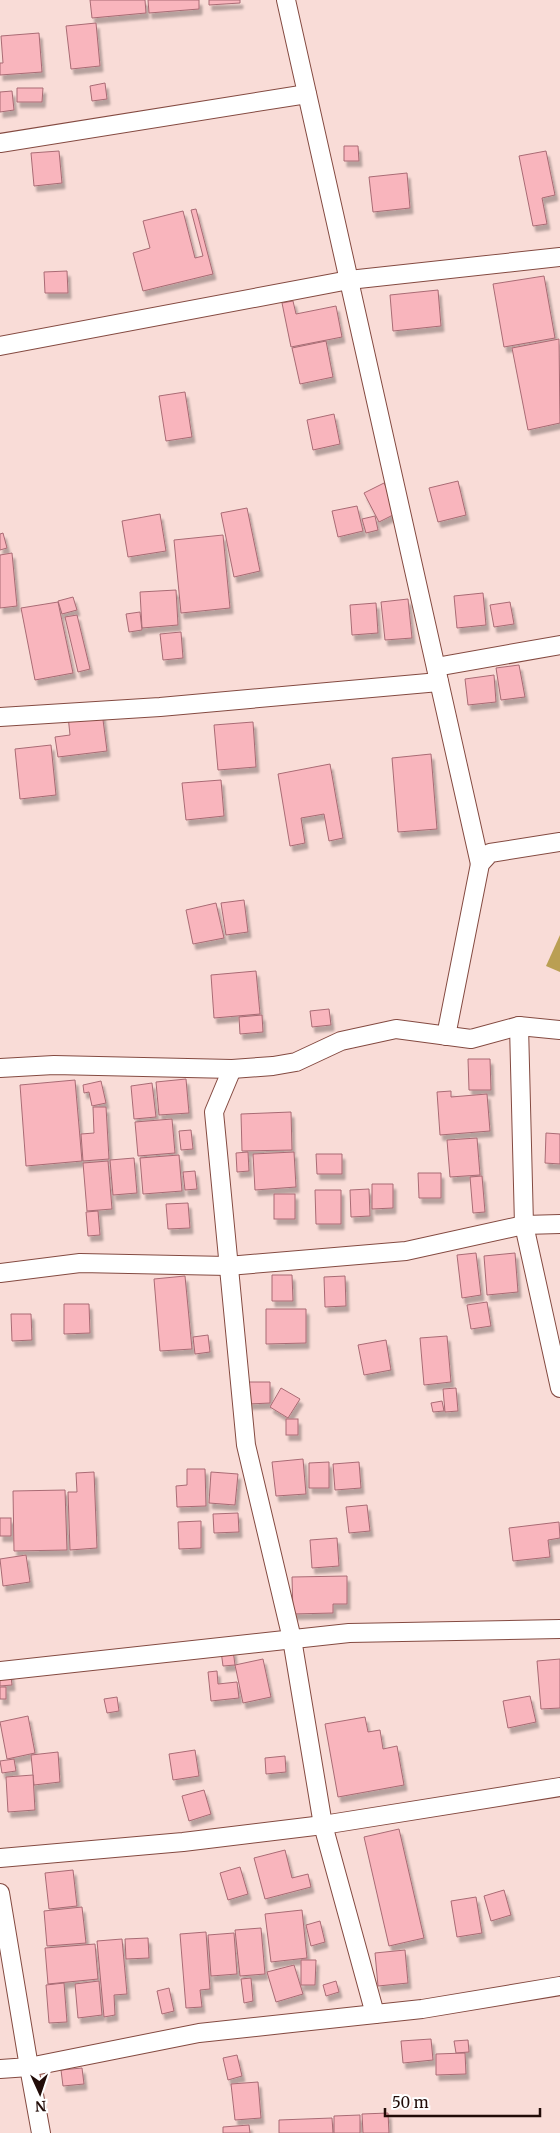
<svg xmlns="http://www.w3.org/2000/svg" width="560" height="2133" font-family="Merriweather,serif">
<defs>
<filter id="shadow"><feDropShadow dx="3" dy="5.5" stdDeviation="1" flood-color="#0004"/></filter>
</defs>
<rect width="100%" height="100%" fill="#f9dcd7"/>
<polygon fill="#ba9f53" points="560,935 560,972 546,966"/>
<g fill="#f9b5bd" stroke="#a96b74" filter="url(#shadow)">
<polygon points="90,0 145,0 146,13 92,18"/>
<polygon points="148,0 199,0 199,9 149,13"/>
<polygon points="209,0 240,0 240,3 209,5"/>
<polygon points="96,23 100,66 71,69 66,26"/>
<polygon points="39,33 42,72 0,75 0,63 3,63 1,36"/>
<polygon points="105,83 107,99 92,101 90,86"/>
<polygon points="17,88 43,88 42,102 17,102"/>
<polygon points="12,91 14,110 0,112 0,92"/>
<polygon points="344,146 358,146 359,161 344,161"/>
<polygon points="59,151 62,183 34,186 31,153"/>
<polygon points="546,151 555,195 542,198 547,224 533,226 519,156"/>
<polygon points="407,173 410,208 373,212 369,177"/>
<polygon points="196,209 213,274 143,291 133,253 150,248 143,221 183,211 195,258 203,256 191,210"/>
<polygon points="67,271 68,293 45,293 44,272"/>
<polygon points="544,276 555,338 504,347 493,284"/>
<polygon points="438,290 441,326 393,331 390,295"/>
<polygon points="293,301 296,314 336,306 342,337 291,347 282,303"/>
<polygon points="559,339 560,423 528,430 512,348"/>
<polygon points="326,341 333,377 300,384 292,348"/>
<polygon points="185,392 192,437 166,441 159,396"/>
<polygon points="334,414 340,444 313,450 307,420"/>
<polygon points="458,481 466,515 438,522 429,488"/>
<polygon points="384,483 399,512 379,522 364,493"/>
<polygon points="357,506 363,531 338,537 332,511"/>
<polygon points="247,508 260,571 234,577 221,513"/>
<polygon points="160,514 166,551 128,557 122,521"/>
<polygon points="375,516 378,530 366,533 362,519"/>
<polygon points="3,533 7,548 0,550 0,534"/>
<polygon points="223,535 230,608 181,613 174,540"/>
<polygon points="12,553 17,606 0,608 0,555"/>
<polygon points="176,590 178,625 142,628 140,592"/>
<polygon points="483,593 486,625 457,628 454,596"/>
<polygon points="73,597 77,610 62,614 58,601"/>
<polygon points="408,599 412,638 385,640 381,602"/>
<polygon points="58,602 73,673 35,680 21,608"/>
<polygon points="510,602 514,624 494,627 490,605"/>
<polygon points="376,603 378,633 352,635 350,605"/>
<polygon points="140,612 142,630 129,632 126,614"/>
<polygon points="77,615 90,669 78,672 65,617"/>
<polygon points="181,632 183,658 163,660 160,634"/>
<polygon points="519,665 525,697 501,700 496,668"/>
<polygon points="494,675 496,702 468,705 465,679"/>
<polygon points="102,712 107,751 58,757 55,737 70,735 68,716"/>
<polygon points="253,722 256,767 218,770 214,725"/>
<polygon points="51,745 56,795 20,799 15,749"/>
<polygon points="431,754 437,829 398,832 392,758"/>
<polygon points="330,764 343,838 329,841 324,814 301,818 305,843 290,846 278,774"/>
<polygon points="221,780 224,816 186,820 182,783"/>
<polygon points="244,900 248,932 226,935 221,903"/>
<polygon points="216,903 224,938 193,944 186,910"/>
<polygon points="256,971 260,1014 214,1018 211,975"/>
<polygon points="329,1009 331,1025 312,1027 310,1011"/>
<polygon points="262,1015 263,1032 240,1034 239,1017"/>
<polygon points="468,1059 490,1059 491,1090 469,1090"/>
<polygon points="186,1079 189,1113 159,1115 156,1082"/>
<polygon points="75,1080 82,1161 26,1166 20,1085"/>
<polygon points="101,1081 106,1103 92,1106 89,1092 84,1093 83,1085"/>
<polygon points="152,1083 156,1117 134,1119 131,1086"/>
<polygon points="451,1091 451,1097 487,1094 490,1131 440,1135 437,1092"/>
<polygon points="93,1107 106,1107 109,1159 83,1161 81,1134 94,1133"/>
<polygon points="291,1112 292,1150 242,1151 241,1114"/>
<polygon points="172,1119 175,1153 138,1156 135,1122"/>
<polygon points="191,1130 193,1149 181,1150 179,1131"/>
<polygon points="546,1133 560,1134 560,1164 545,1163"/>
<polygon points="477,1138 480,1175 450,1177 447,1140"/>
<polygon points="248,1152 249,1171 237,1172 236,1153"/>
<polygon points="294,1152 296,1187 255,1190 253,1154"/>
<polygon points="316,1154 342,1154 342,1174 317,1174"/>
<polygon points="179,1155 182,1191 143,1194 140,1158"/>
<polygon points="134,1158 137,1193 113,1195 110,1160"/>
<polygon points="108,1161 112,1209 87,1211 83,1163"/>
<polygon points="195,1171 197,1189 185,1190 183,1172"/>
<polygon points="418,1173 441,1173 441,1198 419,1198"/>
<polygon points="482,1176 485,1212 473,1213 470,1177"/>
<polygon points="372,1184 393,1184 393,1208 372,1209"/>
<polygon points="369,1189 370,1216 351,1217 350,1190"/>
<polygon points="315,1190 341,1190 341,1224 316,1224"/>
<rect x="274" y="1194" width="21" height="25"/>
<polygon points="188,1203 190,1228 168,1229 166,1204"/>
<polygon points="98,1211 100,1235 88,1236 86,1212"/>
<polygon points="476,1253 481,1295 462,1298 457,1255"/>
<polygon points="515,1253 518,1292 487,1295 484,1256"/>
<polygon points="272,1275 292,1275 293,1301 272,1301"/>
<polygon points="185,1276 192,1349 160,1351 154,1279"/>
<polygon points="345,1276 346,1306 325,1307 324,1277"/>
<polygon points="487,1302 491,1326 471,1329 467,1305"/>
<polygon points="64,1304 89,1304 90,1333 64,1334"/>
<polygon points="266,1309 306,1309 306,1343 266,1344"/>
<polygon points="11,1314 31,1314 32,1340 12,1341"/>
<polygon points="208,1335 210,1352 195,1354 193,1337"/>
<polygon points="447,1336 451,1382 424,1385 420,1338"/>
<polygon points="386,1340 391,1370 364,1375 358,1345"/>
<polygon points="248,1382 270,1382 270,1403 249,1404"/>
<polygon points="281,1388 300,1399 288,1418 270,1407"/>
<polygon points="456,1388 458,1411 445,1412 443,1389"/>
<polygon points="442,1401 444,1411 433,1412 431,1403"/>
<rect x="286" y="1419" width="12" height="16"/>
<polygon points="303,1459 306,1494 276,1496 272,1462"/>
<polygon points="329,1462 329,1488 309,1488 309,1463"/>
<polygon points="359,1462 361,1488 335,1490 333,1464"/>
<polygon points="187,1469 205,1469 206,1506 177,1507 176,1486 187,1485"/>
<polygon points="94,1472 97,1548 70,1550 68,1492 77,1492 76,1473"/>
<polygon points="211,1472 238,1474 235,1505 209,1503"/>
<polygon points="65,1490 67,1550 14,1551 13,1491"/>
<polygon points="367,1505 370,1531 349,1533 346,1507"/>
<polygon points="238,1513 239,1532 214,1533 213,1514"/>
<rect x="0" y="1518" width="11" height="18"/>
<polygon points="201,1521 201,1548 179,1549 178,1522"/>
<polygon points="559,1522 560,1538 548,1540 550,1557 513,1561 509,1528"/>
<polygon points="337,1538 339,1566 312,1568 310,1540"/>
<polygon points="26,1555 30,1582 3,1586 0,1559"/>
<polygon points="347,1576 347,1604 333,1604 333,1613 293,1614 292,1577"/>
<polygon points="233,1650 235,1665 223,1666 221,1651"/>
<polygon points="263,1659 271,1697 243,1703 235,1665"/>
<polygon points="560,1659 560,1708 541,1709 537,1661"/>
<polygon points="10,1668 12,1685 0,1686 0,1669"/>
<polygon points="217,1671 218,1684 237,1682 239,1698 211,1701 208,1672"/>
<rect x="0" y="1687" width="6" height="12"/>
<polygon points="530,1696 536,1722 508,1728 503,1701"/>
<polygon points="117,1697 119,1711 107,1713 104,1699"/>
<polygon points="28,1716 35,1753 7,1759 0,1722"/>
<polygon points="365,1717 368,1732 380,1730 383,1749 397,1746 404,1785 338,1797 325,1724"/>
<polygon points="195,1750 199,1776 173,1780 169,1754"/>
<polygon points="58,1752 60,1782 34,1785 31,1755"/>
<polygon points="285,1756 286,1772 266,1774 265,1758"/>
<polygon points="14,1759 16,1771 2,1773 0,1761"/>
<polygon points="33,1775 35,1810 8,1812 6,1777"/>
<polygon points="204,1790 211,1814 189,1821 182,1796"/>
<polygon points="399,1829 424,1938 389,1946 364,1837"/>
<polygon points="285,1850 292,1878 308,1874 311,1887 265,1899 254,1858"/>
<polygon points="240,1867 248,1894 228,1900 220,1873"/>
<polygon points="73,1870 77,1906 49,1909 45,1873"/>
<polygon points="504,1890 511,1915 491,1921 484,1896"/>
<polygon points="476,1897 482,1933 457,1937 451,1901"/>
<polygon points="82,1907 86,1943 47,1946 44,1911"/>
<polygon points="302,1910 307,1958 271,1962 265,1914"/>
<polygon points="320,1921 325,1942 311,1946 306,1925"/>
<polygon points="261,1928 265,1974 240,1976 235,1930"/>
<polygon points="206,1932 210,1989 200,1990 202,2007 186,2008 180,1934"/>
<polygon points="234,1933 237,1974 211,1976 208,1935"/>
<polygon points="148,1938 149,1958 126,1959 125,1939"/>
<polygon points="122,1939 127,1994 114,1995 115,2015 104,2017 97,1941"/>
<polygon points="95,1944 98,1979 48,1984 45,1948"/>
<polygon points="405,1950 408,1983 378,1986 375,1953"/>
<polygon points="301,1960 316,1960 315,1985 301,1985"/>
<polygon points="294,1965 303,1994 276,2002 267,1972"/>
<polygon points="251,1978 253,2001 244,2003 241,1979"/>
<polygon points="99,1981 102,2015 78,2018 75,1984"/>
<polygon points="336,1981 339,1992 326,1996 323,1985"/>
<polygon points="64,1983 67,2022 49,2023 46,1985"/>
<polygon points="169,1988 174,2011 162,2014 157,1991"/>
<polygon points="431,2039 433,2060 403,2063 401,2041"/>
<polygon points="468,2040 469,2052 456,2053 454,2041"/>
<polygon points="465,2053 466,2074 436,2075 436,2054"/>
<polygon points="237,2055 242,2076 228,2080 223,2058"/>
<polygon points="82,2068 84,2084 63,2086 61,2070"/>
<polygon points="258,2082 261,2118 235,2120 231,2084"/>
<polygon points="388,2113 389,2133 363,2133 362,2114"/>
<polygon points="360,2115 360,2133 334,2133 334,2116"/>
<polygon points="332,2118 333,2133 279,2133 279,2120"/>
<polygon points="249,2125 250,2133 223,2133 223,2127"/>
</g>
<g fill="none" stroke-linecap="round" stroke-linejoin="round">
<defs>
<g id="minor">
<polyline points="286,0 480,864"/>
<polyline points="0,143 307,94"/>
<polyline points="0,346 349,280 560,257"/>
<polyline points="436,667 560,645"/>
<polyline points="0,717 160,707 439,682"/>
<polyline points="519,1026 524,1225 560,1388"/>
<polyline points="446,1036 480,864 490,853 560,842"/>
<polyline points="0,1068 54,1065 232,1069 273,1066 296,1062 341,1041 396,1029 471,1039 519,1026 560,1030"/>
<polyline points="232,1069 214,1112 246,1445 292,1639 323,1825 375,2014"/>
<polyline points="0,1273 80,1263 228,1266 406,1251 524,1225 560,1224"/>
<polyline points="0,1671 349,1633 560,1629"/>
<polyline points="0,1858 183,1842 323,1825 560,1787"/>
<polyline points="0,1893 29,2067 0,2069"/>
<polyline points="41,2133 29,2067 199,2033 422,2009 560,1986"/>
</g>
</defs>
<use href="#minor" stroke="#844a41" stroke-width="20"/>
<use href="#minor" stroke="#fff" stroke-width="18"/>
</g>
<g transform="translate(40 2093) rotate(177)" stroke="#ffffff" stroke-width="4" paint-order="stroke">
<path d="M0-4L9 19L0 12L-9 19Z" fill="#220c08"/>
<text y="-8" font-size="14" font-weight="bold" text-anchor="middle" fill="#220c08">N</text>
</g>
<path d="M385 2108v8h155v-8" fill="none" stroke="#220c08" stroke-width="2.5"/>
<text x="392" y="2108" font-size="15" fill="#220c08" stroke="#ffffff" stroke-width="4" paint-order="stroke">50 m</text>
</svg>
